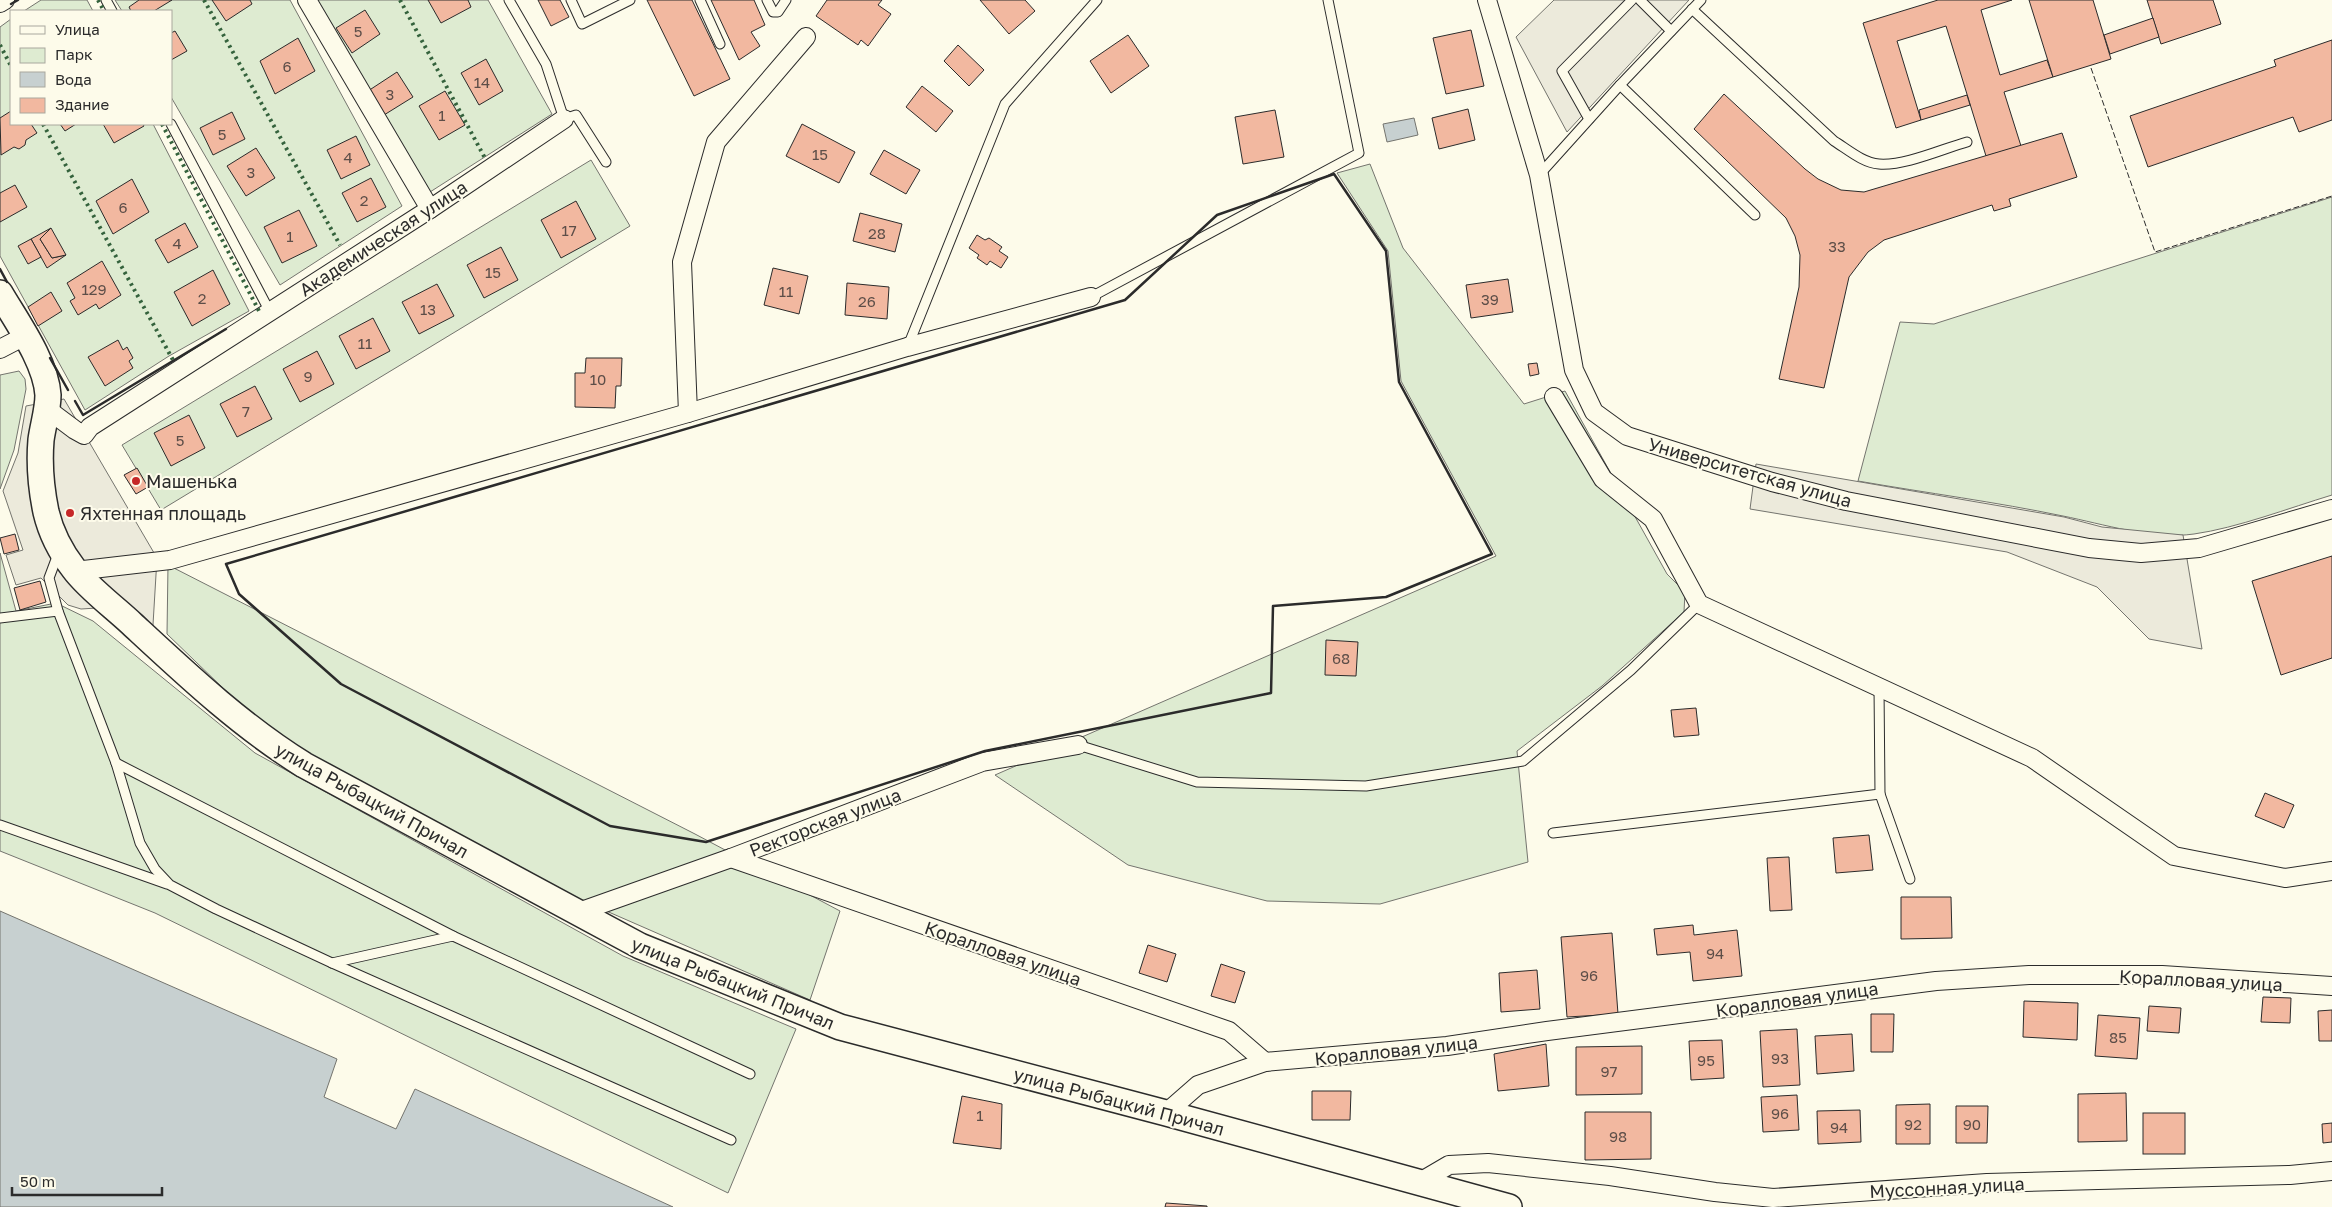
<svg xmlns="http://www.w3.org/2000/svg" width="2332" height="1207" font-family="'Golos Text',sans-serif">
<rect width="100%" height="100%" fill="#fdfbea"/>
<g fill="#deebd1" stroke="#74746e">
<polygon points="41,0 87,0 93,11 24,11"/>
<polygon points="115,0 290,0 402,206 280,285 171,97 171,11 122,11"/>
<polygon points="316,0 488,0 552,114 430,192"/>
<polygon points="11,19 11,124 153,124 249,311 169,356 85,410 0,256 0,27"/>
<polygon points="591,160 630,226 161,510 122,445"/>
<polygon points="1370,164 1403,248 1524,404 1565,391 1667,574 1685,592 1684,612 1602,686 1517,751 1528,862 1380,904 1267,901 1128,865 995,775 1496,556 1401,381 1388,251 1337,173"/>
<path d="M2332 197V495C2289 508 2237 528 2194 534 2153 540 2103 524 2063 516 1996 502 1927 493 1858 481L1900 322 1934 324Z"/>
<polygon points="19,371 25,379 26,389 14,450 0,489 0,375"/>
<polygon points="0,553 16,611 56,603 93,621 255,753 623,956 796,1029 728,1193 155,913 0,851"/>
<polygon points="168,565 695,834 840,911 810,1000 572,896 280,743 167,634"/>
</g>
<g fill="#eceadb" stroke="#74746e">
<polygon points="1554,0 1689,0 1567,132 1516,37"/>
<polygon points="64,399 157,558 151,658 97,608 81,609 68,605 41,578 16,585 6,555 23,550 3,491 18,453 26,406"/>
<polygon points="1756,464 2064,517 2102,527 2183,535 2202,649 2149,639 2097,587 2007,552 1750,509"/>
</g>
<g fill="#c7d0d0" stroke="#74746e">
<polygon points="1414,118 1418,135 1387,142 1383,124"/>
<polygon points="0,911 337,1059 324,1097 396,1129 415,1089 673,1207 0,1207"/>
</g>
<g fill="#f2b8a0" stroke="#2b2b2b">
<polygon points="139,0 172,0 154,11 131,11 129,7"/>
<polygon points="212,0 250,0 252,4 226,21"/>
<polygon points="428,0 468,0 471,7 441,23"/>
<polygon points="538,0 560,0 569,17 551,26"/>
<polygon points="647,0 692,0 730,79 694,96"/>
<polygon points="711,0 754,0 765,25 751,32 760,46 739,60"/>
<polygon points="827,0 882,0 878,5 891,14 868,46 861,40 858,45 816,16"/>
<polygon points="980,0 1025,0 1035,11 1009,34"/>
<polygon points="1938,0 2012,0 1981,10 2000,75 2047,60 2053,77 2004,92 2021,146 1986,156 1946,26 1897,41 1921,120 1896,128 1863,23"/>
<polygon points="2029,0 2093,0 2111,59 2053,77"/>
<polygon points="2147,0 2213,0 2221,24 2161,44"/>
<polygon points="365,10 380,34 352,53 336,28"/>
<polygon points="2153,18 2159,37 2110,54 2104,35"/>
<polygon points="1471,30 1484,86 1446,94 1433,38"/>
<polygon points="175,31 187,51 171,60 171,33"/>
<polygon points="1128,35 1149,66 1111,93 1090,61"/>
<polygon points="298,38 315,71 275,94 260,61"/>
<polygon points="2332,40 2332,120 2299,132 2293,117 2148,167 2130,116 2276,66 2274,60"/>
<polygon points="958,45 984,70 969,86 944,61"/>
<polygon points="486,59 503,91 479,105 461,73"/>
<polygon points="397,72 413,97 384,115 368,91"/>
<polygon points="922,86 953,111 936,132 906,107"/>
<polygon points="445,91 465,125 439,140 419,106"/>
<polygon points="1724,94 1805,169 1818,179 1841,190 1864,192 2062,133 2077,177 2009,199 2011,206 1994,211 1992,205 1884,240 1868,252 1849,277 1824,388 1779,379 1799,287 1800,255 1795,236 1786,218 1694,129"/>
<polygon points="1967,95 1970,105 1921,120 1919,110"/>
<polygon points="1468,109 1475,140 1439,149 1432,118"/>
<polygon points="1275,110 1284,157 1243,164 1235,117"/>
<polygon points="11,111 11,124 31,124 37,133 26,140 25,145 19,149 14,147 1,155 0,118"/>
<polygon points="232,112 245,139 213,155 200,128"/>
<polygon points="60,124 76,124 65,131"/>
<polygon points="103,124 143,124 144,126 114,143"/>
<polygon points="802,124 855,152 839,183 786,156"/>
<polygon points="356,136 370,165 341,179 327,150"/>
<polygon points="256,148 275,178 246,196 227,166"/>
<polygon points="884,150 920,170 906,194 870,174"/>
<polygon points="371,178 386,207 357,222 342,193"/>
<polygon points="132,179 149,212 113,234 96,201"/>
<polygon points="15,185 27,207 0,222 0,193"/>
<polygon points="576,201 596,239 561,258 541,220"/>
<polygon points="299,210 317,246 282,263 264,227"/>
<polygon points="860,213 902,224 895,252 853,241"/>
<polygon points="185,223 198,247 168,263 155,240"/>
<polygon points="51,228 40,239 52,258 66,255 47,268 31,239"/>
<polygon points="51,228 66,255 52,258 40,239"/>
<polygon points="977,235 985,240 989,238 1002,247 999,251 1008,257 1001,268 990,261 987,265 977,258 979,255 969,248"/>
<polygon points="31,239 41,257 28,264 18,246"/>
<polygon points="501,247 518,280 484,298 467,265"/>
<polygon points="102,261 121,295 99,309 96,304 78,315 70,301 75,298 67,283"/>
<polygon points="773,268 808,276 799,314 764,305"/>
<polygon points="213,270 230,304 192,326 174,292"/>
<polygon points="1508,279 1513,312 1471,318 1466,285"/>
<polygon points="847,283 889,287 887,319 845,315"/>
<polygon points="437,284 454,316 419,334 402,302"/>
<polygon points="51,292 62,311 38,326 28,307"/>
<polygon points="373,318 390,351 356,369 339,336"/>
<polygon points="118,340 123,350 127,347 133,358 129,361 133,368 105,386 88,357"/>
<polygon points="317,351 334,384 300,402 283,369"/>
<polygon points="586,358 622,358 621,386 616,386 615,408 575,407 575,373 585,373"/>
<polygon points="1537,363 1539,374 1530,376 1528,364"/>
<polygon points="255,386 272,419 237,437 220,404"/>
<polygon points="189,415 205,448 171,466 154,433"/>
<polygon points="137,468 148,487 136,494 124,475"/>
<polygon points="15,534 19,550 4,554 0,538"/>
<polygon points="2332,556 2332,658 2281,675 2252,581"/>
<polygon points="40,581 46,602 20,610 14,588"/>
<polygon points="1326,640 1358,642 1356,676 1325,675"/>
<polygon points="1696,708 1699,735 1674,737 1671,710"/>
<polygon points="2265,793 2294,805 2284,828 2255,816"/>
<polygon points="1869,835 1873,870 1836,873 1833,838"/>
<polygon points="1789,857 1792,910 1770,911 1767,858"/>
<polygon points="1901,897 1951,897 1952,938 1901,939"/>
<polygon points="1693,925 1694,935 1737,930 1742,976 1693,981 1690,952 1657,955 1654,929"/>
<polygon points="1612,933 1618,1014 1567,1017 1561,937"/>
<polygon points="1148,945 1176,954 1167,982 1139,973"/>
<polygon points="1221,964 1245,972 1235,1003 1211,996"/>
<polygon points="1537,970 1540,1009 1501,1012 1499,973"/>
<polygon points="2263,997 2291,998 2290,1023 2261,1022"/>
<polygon points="2024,1001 2078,1003 2077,1040 2023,1037"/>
<polygon points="2149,1006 2181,1008 2179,1033 2147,1031"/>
<polygon points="2332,1010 2332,1041 2319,1041 2318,1011"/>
<polygon points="1871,1014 1894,1014 1893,1052 1871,1052"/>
<polygon points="2098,1015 2140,1018 2137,1059 2095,1056"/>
<polygon points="1797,1029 1800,1085 1763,1087 1760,1031"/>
<polygon points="1852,1034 1854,1071 1817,1074 1815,1036"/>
<polygon points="1722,1040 1724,1078 1691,1080 1689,1041"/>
<polygon points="1546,1044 1549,1086 1498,1091 1494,1054"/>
<polygon points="1642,1046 1642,1094 1576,1095 1576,1047"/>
<polygon points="1312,1091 1351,1091 1350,1120 1312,1120"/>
<polygon points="2126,1093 2127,1141 2078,1142 2078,1094"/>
<polygon points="1797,1095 1799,1130 1763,1132 1761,1097"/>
<polygon points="962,1096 1002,1104 1001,1149 953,1143"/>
<polygon points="1930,1104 1930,1144 1896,1144 1896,1105"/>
<polygon points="1956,1106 1988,1106 1987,1143 1956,1143"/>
<polygon points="1860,1110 1861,1142 1818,1144 1817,1111"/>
<polygon points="1585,1112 1651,1112 1651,1159 1585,1160"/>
<rect x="2143" y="1113" width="42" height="41"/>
<polygon points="2332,1123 2332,1142 2323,1143 2322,1124"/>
<polygon points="1166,1203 1207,1206 1207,1207 1165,1207"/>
</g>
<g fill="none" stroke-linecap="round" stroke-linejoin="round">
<defs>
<g id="service">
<polyline points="106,0 112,11"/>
<polyline points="509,0 546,64 564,119 576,115 606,162"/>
<polyline points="571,0 582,24 630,0"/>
<polyline points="700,0 720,44"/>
<polyline points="767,0 773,12 778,12 786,0"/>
<polyline points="1640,0 1671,31"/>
<path d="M1692 9 1834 141C1847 149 1863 163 1879 164 1905 166 1942 149 1967 142"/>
<polyline points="1620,85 1755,215"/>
<polyline points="1589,119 1562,71 1632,0"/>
<polyline points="171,124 270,312"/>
<polyline points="1539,175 1620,85 1701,0"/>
<polyline points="1091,297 1359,153 1328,0"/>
<polyline points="908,346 1005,104 1097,0"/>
<polyline points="58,554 49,578 58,611 116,763 140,843 155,869 170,885 216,909 332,963 731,1140"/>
<polyline points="0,618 58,611"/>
<polyline points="1078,745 1197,782 1366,786 1523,761 1631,670 1699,604"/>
<polyline points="116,763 453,936"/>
<polyline points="1880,794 1910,879"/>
<polyline points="0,825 167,884"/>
<polyline points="1553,833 1880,794 1879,687"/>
<polyline points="332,963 453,936 750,1074"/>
</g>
<g id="minor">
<polyline points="307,0 430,209"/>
<polyline points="1487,0 1539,175 1574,370 1594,412 1627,436 1772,482 1846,501 2089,548 2141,553 2199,548 2332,509"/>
<polyline points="0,3 5,0"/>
<polyline points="0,349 25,336"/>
<polyline points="1554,397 1603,479 1653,519 1699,604 2032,758 2174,856 2285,878 2332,871"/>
<polyline points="47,409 75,430 84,435 90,427 430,209 564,119"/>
<polyline points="688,413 682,262 716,142 806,37"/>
<polyline points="75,571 170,560 688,413 907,347 1091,297"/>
<polyline points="731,858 1229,1031 1265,1062"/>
<polyline points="576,913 731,858 982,762 1078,745"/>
<polyline points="1166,1113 1198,1085 1265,1062 1447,1046 1547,1031 1936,981 2029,975 2162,975 2332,986"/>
<polyline points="1420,1182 1449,1165 1488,1163 1610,1176 1715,1192 1773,1198 1987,1183 2290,1175 2332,1171"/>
</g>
<path id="secondary" d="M0 293C17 322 46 362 48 395 48 410 43 425 41 440 39 464 41 488 46 512 51 533 60 551 74 569 88 588 114 607 132 624 186 674 241 726 304 765L640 946 840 1027 1166 1113 1509 1207"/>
</defs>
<use href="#service" stroke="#2b2b2b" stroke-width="11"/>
<use href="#minor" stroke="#2b2b2b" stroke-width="20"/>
<use href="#secondary" stroke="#2b2b2b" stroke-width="28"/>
<use href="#service" stroke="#fdfbea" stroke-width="9"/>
<use href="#minor" stroke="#fdfbea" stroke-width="18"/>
<use href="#secondary" stroke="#fdfbea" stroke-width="25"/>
<g stroke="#34623c" stroke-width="4" stroke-dasharray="2.5 4" stroke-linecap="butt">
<polyline points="98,0 104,11"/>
<polyline points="204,0 340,245"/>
<polyline points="400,0 486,160"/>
<polyline points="0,45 11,66"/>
<polyline points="43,124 173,360"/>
<polyline points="162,124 259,311"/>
</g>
<polyline stroke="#2b2b2b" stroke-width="1" stroke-dasharray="6 2.5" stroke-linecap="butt" points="2091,68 2155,252 2332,196"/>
<g stroke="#2b2b2b" stroke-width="2.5">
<polyline points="11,4 18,0"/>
<polygon points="1334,174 1386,251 1399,382 1492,554 1386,597 1273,606 1271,693 985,751 706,842 610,826 341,684 239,594 226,564 1125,300 1217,215"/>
<polyline points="0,269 7,282"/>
<polyline points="50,358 68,390"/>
<polyline points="75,401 83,415 226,329"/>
</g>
</g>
<g fill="#c62828" stroke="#fdfbea" stroke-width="2">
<circle cx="136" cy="481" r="5"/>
<circle cx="70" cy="513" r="5"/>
</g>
<g text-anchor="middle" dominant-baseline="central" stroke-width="4" stroke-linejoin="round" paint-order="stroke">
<g font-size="15" fill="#5d4e48">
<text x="358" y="31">5</text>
<text x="287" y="66">6</text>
<text x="482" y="82">14</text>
<text x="390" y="94">3</text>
<text x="442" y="115">1</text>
<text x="222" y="134">5</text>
<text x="820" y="154">15</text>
<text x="348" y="157">4</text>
<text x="251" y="172">3</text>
<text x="364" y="200">2</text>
<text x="123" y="207">6</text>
<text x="569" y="230">17</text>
<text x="877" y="233">28</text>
<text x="290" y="236">1</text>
<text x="177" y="243">4</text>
<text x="1837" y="246">33</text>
<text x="493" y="272">15</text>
<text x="94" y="289">129</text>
<text x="786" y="291">11</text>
<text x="202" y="298">2</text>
<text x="1490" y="299">39</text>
<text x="867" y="301">26</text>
<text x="428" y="309">13</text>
<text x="365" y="343">11</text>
<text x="308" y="376">9</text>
<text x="598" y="379">10</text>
<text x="246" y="411">7</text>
<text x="180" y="440">5</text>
<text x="1341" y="658">68</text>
<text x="1715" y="953">94</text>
<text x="1589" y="975">96</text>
<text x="2118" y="1037">85</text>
<text x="1780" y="1058">93</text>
<text x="1706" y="1060">95</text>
<text x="1609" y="1071">97</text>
<text x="1780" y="1113">96</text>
<text x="980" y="1115">1</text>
<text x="1913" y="1124">92</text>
<text x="1972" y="1124">90</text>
<text x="1839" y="1127">94</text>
<text x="1618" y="1136">98</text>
</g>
<g font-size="18" fill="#2b2b2b" stroke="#fdfbea">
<text transform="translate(383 238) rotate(-33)">Академическая улица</text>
<text transform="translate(1750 472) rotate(16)">Университетская улица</text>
<text transform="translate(372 800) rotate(29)">улица Рыбацкий Причал</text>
<text transform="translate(825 822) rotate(-21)">Ректорская улица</text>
<text transform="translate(1003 953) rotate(19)">Коралловая улица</text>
<text transform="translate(2201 980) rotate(3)">Коралловая улица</text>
<text transform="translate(733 983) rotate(22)">улица Рыбацкий Причал</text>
<text transform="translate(1797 999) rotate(-8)">Коралловая улица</text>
<text transform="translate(1396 1050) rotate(-6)">Коралловая улица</text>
<text transform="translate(1119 1101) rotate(15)">улица Рыбацкий Причал</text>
<text transform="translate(1947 1187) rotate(-3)">Муссонная улица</text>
</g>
<g font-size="18" fill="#2b2b2b" stroke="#fdfbea" text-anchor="start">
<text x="146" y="481">Машенька</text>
<text x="80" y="513">Яхтенная площадь</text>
</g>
</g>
<rect x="10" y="10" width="162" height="115" fill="#fdfbea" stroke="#a9a89e"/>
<rect x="20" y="26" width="25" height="8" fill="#fdfbea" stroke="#a9a89e"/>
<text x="55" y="35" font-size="15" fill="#2b2b2b">Улица</text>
<rect x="20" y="48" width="25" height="15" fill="#deebd1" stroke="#a9a89e"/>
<text x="55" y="60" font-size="15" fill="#2b2b2b">Парк</text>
<rect x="20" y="72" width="25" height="15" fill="#c7d0d0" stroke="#a9a89e"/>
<text x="55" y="85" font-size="15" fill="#2b2b2b">Вода</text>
<rect x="20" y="98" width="25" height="15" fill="#f2b8a0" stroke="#a9a89e"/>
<text x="55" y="110" font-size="15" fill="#2b2b2b">Здание</text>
<path d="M12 1187v8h150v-8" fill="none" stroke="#2b2b2b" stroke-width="2.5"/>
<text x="20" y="1187" font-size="15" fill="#2b2b2b" stroke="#fdfbea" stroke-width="4" paint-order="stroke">50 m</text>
</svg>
